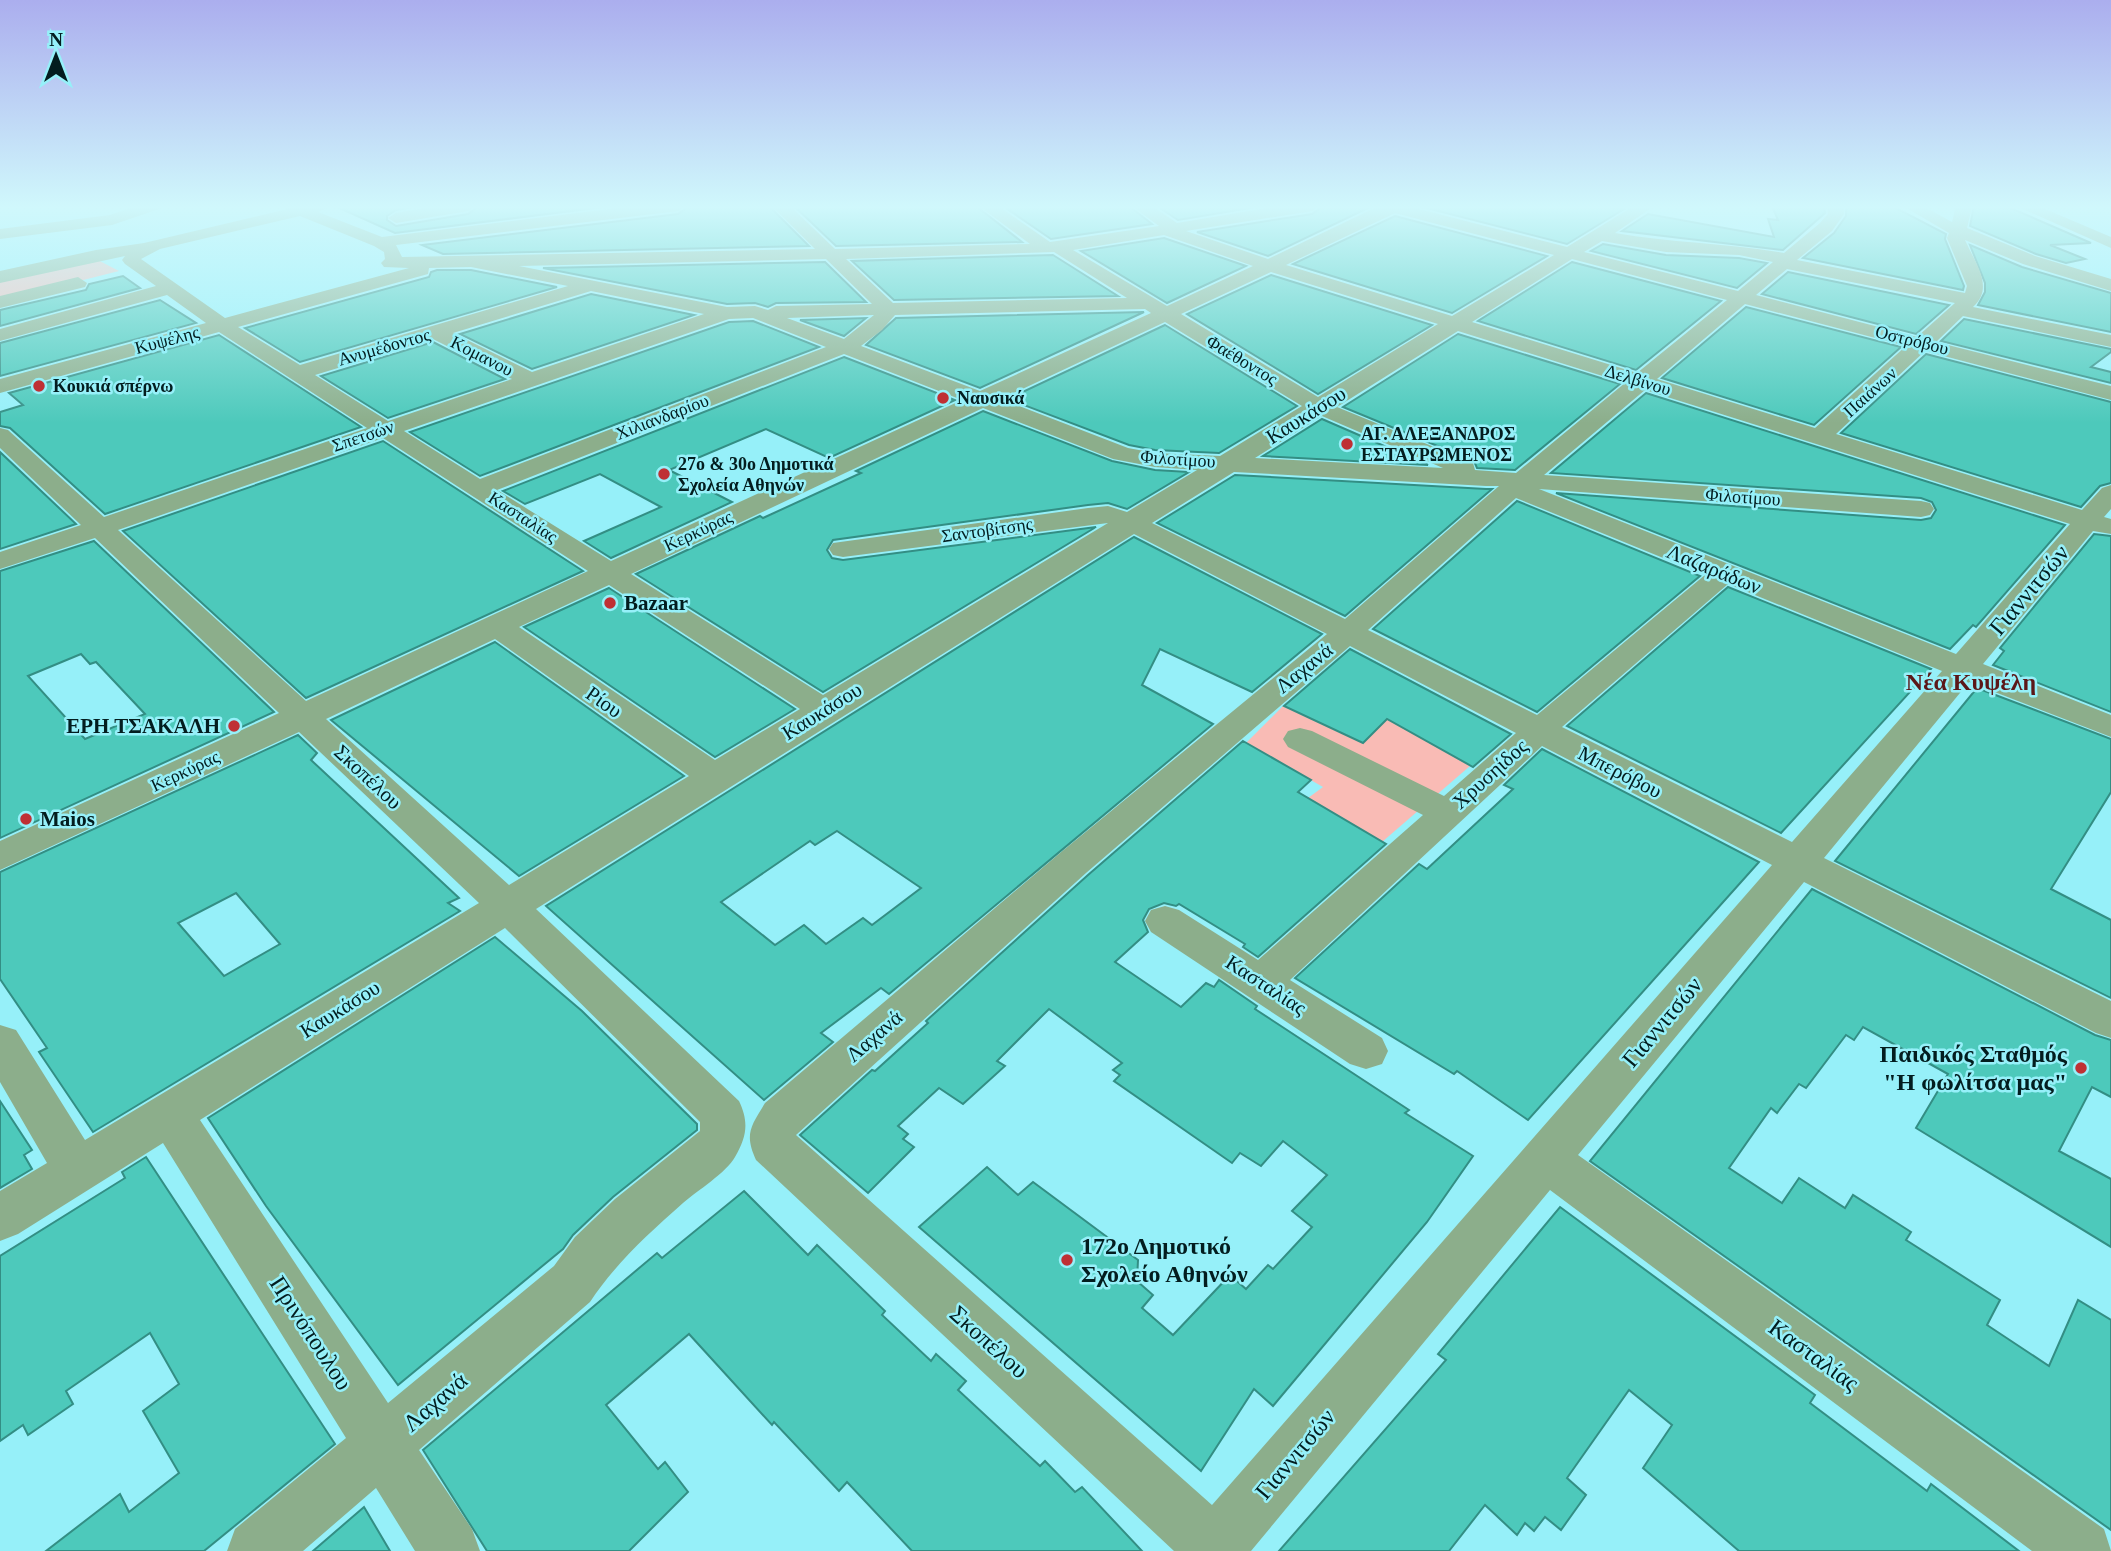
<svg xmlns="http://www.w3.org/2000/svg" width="2111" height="1551" font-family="Georgia,serif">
<rect width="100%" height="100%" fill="#96f0f9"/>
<g fill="#f9bbb5">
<polygon points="92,257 119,271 0,301 0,281"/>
<polygon points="1283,706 1363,743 1387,719 1470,766 1382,842 1308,798 1323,787 1246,743"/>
</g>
<g fill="#4dc9bb" stroke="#338e84" stroke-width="2" fill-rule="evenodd">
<polygon points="335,206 420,206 396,210 387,216 387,220 396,226 468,214 479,206 611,206 395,233"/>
<polygon points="689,206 769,206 809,246 443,254 422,245 678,214"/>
<polygon points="794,206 976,206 1022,242 836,246"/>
<polygon points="1003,206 1129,206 1152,224 1051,239"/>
<polygon points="1157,206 1262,206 1178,220"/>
<polygon points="1323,206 1372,206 1268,256 1197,232 1312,214"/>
<polygon points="1419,206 1608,206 1624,209 1567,244"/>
<polygon points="1772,206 1824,206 1825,213 1783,250 1622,231 1648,214 1774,237 1768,219 1778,220"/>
<polygon points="1846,206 1892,206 1946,234 1945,239 1964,286 1963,290 1803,258 1834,233 1846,216"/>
<polygon points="1974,206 2006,206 2091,243 2050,245 2085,259 2066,263 2036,254 1970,226"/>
<polygon points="1395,216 1547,256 1452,313 1293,264"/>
<polygon points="1164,238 1246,266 1167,303 1081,251"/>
<polygon points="1603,244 1666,255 1739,258 1767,263 1737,288 1591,251"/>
<polygon points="1970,245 2022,267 2111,293 2111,332 1978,305 1985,292 1985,283"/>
<polygon points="1053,255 1118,296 894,300 852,261"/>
<polygon points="825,262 866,302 776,303 768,307 755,303 727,304 543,268"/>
<polygon points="1572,262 1721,301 1636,370 1478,321"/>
<polygon points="437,270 471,270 557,287 300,362 245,328 429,277 431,272"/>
<polygon points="1788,272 1949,305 1916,334 1762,294"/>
<polygon points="1271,275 1432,325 1318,394 1187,314"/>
<polygon points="123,276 140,288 0,326 0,310 86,290 89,284"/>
<polygon points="591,294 694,315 532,369 460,334"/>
<polygon points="160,300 196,323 0,376 0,343"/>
<polygon points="1746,307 1901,347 1814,425 1662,378"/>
<polygon points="1144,312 980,388 866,345 896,318"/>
<polygon points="866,318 844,336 800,320"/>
<polygon points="1964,319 2111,349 2111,352 2091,367 2111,372 2111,383 1941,341"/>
<polygon points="753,321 819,347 480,476 410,432 729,322"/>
<polygon points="1165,325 1297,406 1219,453 1155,450 1129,445 1008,399"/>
<polygon points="1458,334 1620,384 1515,470 1477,468 1474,461 1343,407"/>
<polygon points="219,335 361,427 105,514 10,428 0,426 0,412 23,405 9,393"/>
<polygon points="433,342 505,379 388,418 321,376"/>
<polygon points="1926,354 2111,402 2111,483 2100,486 2081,507 1841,433"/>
<polygon points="844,357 955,400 829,458 766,429 669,470 732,502 611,558 584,541 661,507 600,474 525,504 503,491"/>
<polygon points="1646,393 2065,525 1976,627 1973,625 1950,649 1556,493 1921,520 1931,518 1936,510 1932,502 1921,498 1551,473"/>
<polygon points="983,411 1112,461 1155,470 1189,472 1127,509 1108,503 1088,505 833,540 827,550 832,558 843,560 1096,527 823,692 636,574 760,516 763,518 861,473 856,471"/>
<polygon points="1322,419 1428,465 1263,456"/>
<polygon points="383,441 583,571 306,698 123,531"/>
<polygon points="0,452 76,524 0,549"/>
<polygon points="1235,475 1486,489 1492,489 1345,616 1157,523"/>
<polygon points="1517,501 1700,576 1537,712 1373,629"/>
<polygon points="2094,534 2111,536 2111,712 1993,665 2004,651 2000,648"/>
<path d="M1134 537 1322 634 1252 692 1160 649 1142 685 1213 724 889 994 881 988 821 1033 833 1042 764 1100 546 906ZM837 831 921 888 872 925 863 918 826 944 804 925 775 945 721 902 810 841 815 845Z"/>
<path d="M94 541 274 712 0 838V571ZM81 654 90 664 96 662 145 714 85 739 28 676Z"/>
<polygon points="1728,587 1931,669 1781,833 1567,726"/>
<polygon points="609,588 795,709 715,757 524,627"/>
<polygon points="495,642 684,776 519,876 331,720"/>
<polygon points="1350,649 1511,734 1473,767 1387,719 1363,743 1284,706"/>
<polygon points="1977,688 2111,739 2111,792 2051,889 2111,920 2111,998 1835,861"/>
<path d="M298 735 317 753 311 760 459 898 448 903 460 911 93 1132 39 1052 47 1048 0 979V872ZM236 893 280 944 224 976 178 923Z"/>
<polygon points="1243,741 1311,780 1298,792 1386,844 1258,957 1243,947 1245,944 1179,904 1176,906 1164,903 1149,909 1143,920 1148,932 1115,962 1181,1007 1206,983 1214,987 1219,980 1257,1006 1255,1009 1409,1110 1405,1113 1473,1156 1427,1222 1273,1406 1254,1389 1201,1471 919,1227 987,1167 1018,1195 1033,1182 1138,1260 1137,1281 1153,1295 1142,1308 1173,1335 1230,1275 1246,1289 1268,1265 1273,1269 1312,1227 1292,1211 1327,1175 1283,1141 1261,1166 1240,1153 1232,1163 1114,1081 1120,1075 1113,1070 1122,1063 1049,1009 997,1061 1005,1066 963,1104 939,1088 898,1126 908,1134 903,1139 914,1147 868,1193 800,1135 872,1070 875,1071 928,1023 926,1021 1088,875"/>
<polygon points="1542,749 1759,862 1528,1120 1457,1071 1454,1074 1295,978 1419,864 1427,869 1513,789 1504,785"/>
<polygon points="1812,889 2095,1035 2111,1040 2111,1097 2092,1087 2059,1151 2111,1179 2111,1247 1916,1128 1948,1074 1863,1027 1854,1040 1846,1035 1806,1088 1799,1084 1777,1113 1771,1108 1729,1168 1782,1203 1799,1178 1845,1208 1853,1195 1911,1232 1906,1240 2000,1300 1987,1325 2049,1366 2078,1300 2111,1320 2111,1530 1590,1161"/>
<polygon points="495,937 582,1011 697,1124 697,1130 613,1197 573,1235 563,1249 398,1385 266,1206 208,1118"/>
<polygon points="0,1101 32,1150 24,1155 32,1169 0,1188"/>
<polygon points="146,1157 335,1444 204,1551 46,1551 120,1494 129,1512 179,1473 143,1411 179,1384 150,1333 66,1391 73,1404 28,1435 23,1425 0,1441 0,1256 125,1178 122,1172"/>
<polygon points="744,1191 808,1255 817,1245 885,1311 882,1315 931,1361 936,1354 966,1381 958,1390 1040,1466 1045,1461 1075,1492 1082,1487 1142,1551 912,1551 847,1482 839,1491 774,1422 772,1425 689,1334 606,1405 658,1469 665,1462 688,1492 629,1551 487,1551 423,1450 657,1253 662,1258"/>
<polygon points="1560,1207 1815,1395 1810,1403 1927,1491 1931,1484 2019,1551 1739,1551 1643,1468 1672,1425 1629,1390 1567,1478 1586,1495 1561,1530 1545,1517 1534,1531 1525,1523 1517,1535 1485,1505 1449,1551 1279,1551 1446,1360 1438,1354"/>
<polygon points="364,1507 390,1551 313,1551"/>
</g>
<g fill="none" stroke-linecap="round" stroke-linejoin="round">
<g fill="#8cae8b" fill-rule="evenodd">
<polygon points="136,206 161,206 159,209 112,225 0,239 0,229 110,215"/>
<path d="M290 206H331L318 212 382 237 635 206H686L678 211 396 245 402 257 815 249 772 206H790L835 249 1030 244 979 206H998L1050 242 1159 226 1132 206H1152L1177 223 1280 206H1320L1312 211 1186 231 1268 259 1379 206H1407L1567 247 1634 206H1654L1615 233C1671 243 1728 243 1784 253L1820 223 1828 214 1827 206H1843L1844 214 1832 231 1797 260 1965 293 1967 286 1947 238 1949 233 1903 206H1923L1952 222 1956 206H1972L1967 228 2035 256 2111 279V291L2023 264 1965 240C1975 263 1995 287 1973 307L2111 335V347L1963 316 1936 342 2111 386V400L1925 351 1836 434 2082 510 2102 488 2111 485V509L2104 517 2111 519V534L2093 531 1983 664 2111 715V737L1969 682 1824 858 2111 1001V1038L2096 1033 1804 882 1578 1155 2104 1529 2111 1551H2032L1550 1190 1251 1551H1174L756 1160C744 1134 751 1126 765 1103L1060 853 1327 634 1134 534 536 909 739 1101C749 1122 747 1136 735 1157 727 1172 697 1191 683 1203 648 1234 616 1263 590 1302L419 1450 472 1529 480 1551H415L376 1488 303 1551H227L235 1529 346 1438 163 1143 18 1234 0 1241V1191L47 1163 0 1082V1025L16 1030 85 1140 479 903 299 732 0 870V841L279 713 95 538 0 569V552L81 525 0 448V428L8 430 104 517 367 428 219 332 0 393V379L206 323 167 295 0 341V329L156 286 125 264 122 260 125 256 0 283V271L96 250 144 243 288 209ZM1395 213 1554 255 1452 316 1286 265ZM300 216 374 246 384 252 385 259 381 263 384 267 409 268 225 318 141 259 160 249ZM1164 235 1253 266 1167 306 1073 250ZM1602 241 1666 252 1739 255 1773 262 1738 291 1584 252ZM1054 252 1127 298 893 303 846 259ZM826 259 872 304 776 306 768 310 755 306 727 307 519 266ZM1572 259 1727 300 1637 373 1472 322ZM471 267 568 286 300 365 238 327 428 274 429 268ZM1787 269 1955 303 1917 337 1756 295ZM1271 272 1438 324 1318 397 1181 314ZM591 291 704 314 532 372 453 333ZM1745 304 1906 346 1815 428 1657 379ZM1145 309 1151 313 980 391 861 346 882 330 895 315ZM874 315 844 339 787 318ZM753 318 826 347 480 479 404 431 729 319ZM1165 322 1302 406 1220 456 1155 453 1128 448 1001 399ZM1458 331 1625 383 1516 473 1475 470 1473 463 1337 407ZM433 339 512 379 388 421 315 375ZM844 354 962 400 611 561 497 490ZM1645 390 2070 524 1956 654 1539 489 1921 517 1930 515 1934 509 1930 503 1921 501 1544 475ZM983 408 1113 459 1155 467 1197 470 1127 512 1108 506 1088 508 833 543 829 549 833 555 843 557 1108 523 823 695 631 574ZM1322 416 1443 468 1255 458ZM383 438 588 571 306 701 118 530ZM1234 472 1486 486H1499L1345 619 1152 523ZM1516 498 1705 575 1537 715 1368 630ZM1728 584 1942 671 1792 842 1562 727ZM609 585 800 709 715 760 519 627ZM495 639 689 776 509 885 326 719ZM1350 646 1516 733 1444 796 1312 731 1300 728 1288 731 1283 739 1288 747 1423 815 1258 960 1179 910 1165 906 1151 910 1145 921 1151 932 1350 1064 1366 1069 1382 1064 1388 1051 1382 1038 1290 980 1542 746 1772 865 1212 1505 796 1135 1086 873ZM505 928 700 1122V1131L615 1199 575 1237 554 1266 388 1403 200 1120Z"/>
<polygon points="437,206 476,206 468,211 396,223 388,218 396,213"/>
<polygon points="2016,206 2038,206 2111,237 2111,248"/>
<polygon points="78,277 87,283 85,287 0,308 0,296"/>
</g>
</g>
<linearGradient id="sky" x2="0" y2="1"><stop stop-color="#abaeee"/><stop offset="0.49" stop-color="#d0f8fc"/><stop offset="1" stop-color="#d0f8fc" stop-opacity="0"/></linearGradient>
<rect width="2111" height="423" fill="url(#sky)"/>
<g fill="#bf3034" stroke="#96f0f9" stroke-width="2.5">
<circle cx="39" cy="386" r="7"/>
<circle cx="943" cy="398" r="7"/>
<circle cx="1347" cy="444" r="7"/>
<circle cx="664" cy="474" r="7"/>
<circle cx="610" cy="603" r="7"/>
<circle cx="234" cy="726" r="7"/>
<circle cx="26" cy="819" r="7"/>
<circle cx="2081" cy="1068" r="7"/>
<circle cx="1067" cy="1260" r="7"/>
</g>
<g text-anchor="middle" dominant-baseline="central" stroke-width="5" stroke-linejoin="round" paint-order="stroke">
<g font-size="18" fill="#031d1f" stroke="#96f0f9">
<text transform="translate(167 340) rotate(-15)">Κυψέλης</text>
<text transform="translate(1912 340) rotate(14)">Οστρόβου</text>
<text transform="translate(384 347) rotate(-16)">Ανυμέδοντος</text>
<text transform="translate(482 356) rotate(27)">Κομανου</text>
<text transform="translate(1242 360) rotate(31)">Φαέθοντος</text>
<text transform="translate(1638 380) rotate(17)">Δελβίνου</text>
<text transform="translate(1870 392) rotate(-42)">Παιάνων</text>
<text transform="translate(662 417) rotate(-21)">Χιλιανδαρίου</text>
<text transform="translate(363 436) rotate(-19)">Σπετσών</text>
<text transform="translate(1178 459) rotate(4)">Φιλοτίμου</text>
<text transform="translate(1743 497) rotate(4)">Φιλοτίμου</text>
<text transform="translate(523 517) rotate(33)">Κασταλίας</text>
<text transform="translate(987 530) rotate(-8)">Σαντοβίτσης</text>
<text transform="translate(698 531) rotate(-25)">Κερκύρας</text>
<text transform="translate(185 771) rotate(-25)">Κερκύρας</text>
</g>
<g font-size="18" font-weight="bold" fill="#031d1f" stroke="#96f0f9" text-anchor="start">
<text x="53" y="386">Κουκιά σπέρνω</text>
<text x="957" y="398">Ναυσικά</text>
<text x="1361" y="434">ΑΓ. ΑΛΕΞΑΝΔΡΟΣ<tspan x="1361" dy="21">ΕΣΤΑΥΡΩΜΕΝΟΣ</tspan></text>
<text x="678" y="464">27ο &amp; 30ο Δημοτικά<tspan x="678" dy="21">Σχολεία Αθηνών</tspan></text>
</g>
<g font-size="21" fill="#031d1f" stroke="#96f0f9">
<text transform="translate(1306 415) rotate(-32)">Καυκάσου</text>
<text transform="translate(1714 569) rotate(22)">Λαζαράδων</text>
<text transform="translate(1304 668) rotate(-39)">Λαχανά</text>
<text transform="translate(604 702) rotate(35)">Ρίου</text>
<text transform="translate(822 711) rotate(-32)">Καυκάσου</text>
<text transform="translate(1620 772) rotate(27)">Μπερόβου</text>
<text transform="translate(1490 774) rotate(-42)">Χρυσηίδος</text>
<text transform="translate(368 777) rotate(43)">Σκοπέλου</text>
<text transform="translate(1266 985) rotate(33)">Κασταλίας</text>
<text transform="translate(340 1009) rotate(-32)">Καυκάσου</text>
<text transform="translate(874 1036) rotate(-41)">Λαχανά</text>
</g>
<g font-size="21" font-weight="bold" fill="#031d1f" stroke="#96f0f9" text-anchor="start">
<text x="624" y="603">Bazaar</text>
<text x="220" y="726" text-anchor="end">ΕΡΗ ΤΣΑΚΑΛΗ</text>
<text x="40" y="819">Maios</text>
</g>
<g font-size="24" fill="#031d1f" stroke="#96f0f9">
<text transform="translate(2029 590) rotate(-50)">Γιαννιτσών</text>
<text transform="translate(1662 1022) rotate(-50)">Γιαννιτσών</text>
<text transform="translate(311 1333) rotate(57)">Πρινόπουλου</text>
<text transform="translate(989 1342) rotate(42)">Σκοπέλου</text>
<text transform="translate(1814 1355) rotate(36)">Κασταλίας</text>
<text transform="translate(435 1402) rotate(-41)">Λαχανά</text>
<text transform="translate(1295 1454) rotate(-50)">Γιαννιτσών</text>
</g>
<g font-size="24" font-weight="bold" fill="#5c1718" stroke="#96f0f9">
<text x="1971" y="682">Νέα Κυψέλη</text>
</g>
<g font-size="24" font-weight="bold" fill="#031d1f" stroke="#96f0f9" text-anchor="end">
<text x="2067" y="1054">Παιδικός Σταθμός<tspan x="2067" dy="28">"Η φωλίτσα μας"</tspan></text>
<text x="1081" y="1246" text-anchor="start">172ο Δημοτικό<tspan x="1081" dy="28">Σχολείο Αθηνών</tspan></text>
</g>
</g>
<g transform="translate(56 56)" stroke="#96f0f9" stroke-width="5" paint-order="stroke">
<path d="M0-5L12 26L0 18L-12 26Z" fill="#031d1f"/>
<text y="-10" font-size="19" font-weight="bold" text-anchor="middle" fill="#031d1f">N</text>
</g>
</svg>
